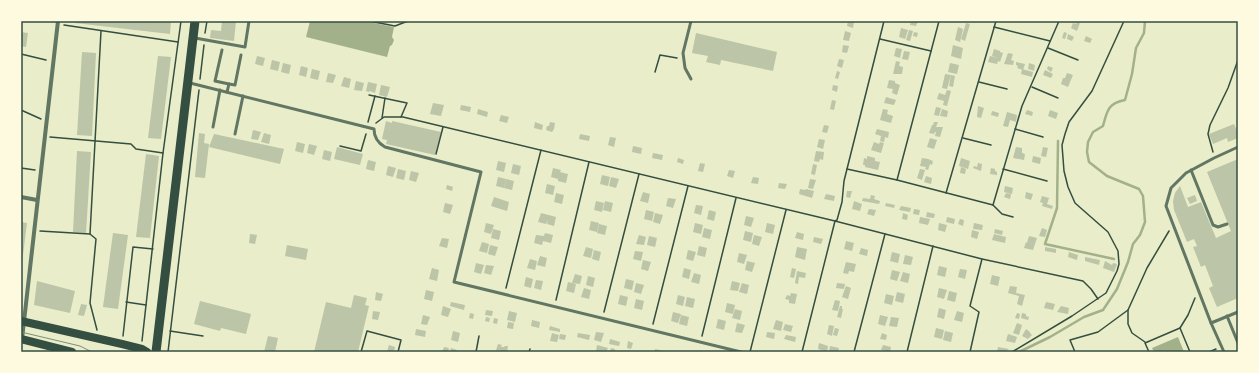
<svg xmlns="http://www.w3.org/2000/svg" width="1259" height="373" font-family="Inter,sans-serif">
<rect width="100%" height="100%" fill="#e9edc9"/>
<g fill="#a3b18a">
<polygon points="310,21 364,21 394,27 392,37 394,40 392,45 390,46 387,57 306,37"/>
<polygon points="1178,337 1184,352 1154,352 1152,348"/>
</g>
<g fill="none" stroke-linecap="round" stroke-linejoin="round">
<g stroke="#a3b18a" stroke-width="2.5">
<polyline points="1058,141 1057,208 1045,244 1114,259"/>
<path d="M1019 352 1050 337 1084 317 1103 310 1117 289 1128 262 1133 244 1140 235 1145 222 1143 196 1139 189 1107 176 1089 162 1087 152 1088 142 1093 132 1103 126C1107 111 1108 103 1125 100L1132 74 1136 48 1144 33 1145 21"/>
</g>
</g>
<g fill="#bcc5a7">
<polygon points="75,21 171,21 170,34 75,23"/>
<polygon points="222,21 236,21 234,41 210,38 211,30 221,31"/>
<polygon points="848,21 854,21 853,28 847,26"/>
<polygon points="911,21 918,21 916,26 910,25"/>
<polygon points="1077,22 1080,23 1077,31 1071,28 1073,23 1076,24"/>
<polygon points="966,23 970,24 965,41 961,39"/>
<polygon points="958,27 963,29 960,42 955,40"/>
<polygon points="901,28 908,30 905,39 899,37"/>
<polygon points="909,30 913,31 910,41 906,40"/>
<polygon points="845,31 851,33 849,41 843,40"/>
<polygon points="21,32 28,33 26,47 21,46"/>
<polygon points="914,32 918,33 917,37 913,36"/>
<polygon points="1064,32 1067,33 1065,39 1062,38"/>
<polygon points="696,33 777,52 773,71 721,60 720,65 706,62 708,56 692,53"/>
<polygon points="1068,34 1074,37 1072,41 1067,39"/>
<polygon points="1086,36 1092,39 1090,43 1084,41"/>
<polygon points="843,45 849,46 847,53 842,52"/>
<polygon points="953,45 963,48 961,59 951,56"/>
<polygon points="896,48 902,49 900,58 894,56"/>
<polygon points="994,49 1000,51 1000,52 1003,53 1000,62 998,61 997,64 988,62 990,56 998,58 992,56"/>
<polygon points="904,51 910,52 908,60 902,59"/>
<polygon points="82,52 96,53 92,136 77,135"/>
<polygon points="1008,53 1013,54 1011,60 1014,61 1013,65 1004,64"/>
<polygon points="158,56 171,57 161,139 148,138"/>
<polygon points="257,56 265,58 263,66 255,64"/>
<polygon points="839,59 844,60 842,68 837,66"/>
<polygon points="272,60 280,62 278,71 270,69"/>
<polygon points="896,61 900,62 899,66 903,67 902,74 893,74"/>
<polygon points="1016,62 1025,64 1023,70 1017,68 1018,66 1016,65"/>
<polygon points="283,63 291,65 289,74 281,72"/>
<polygon points="950,63 959,65 957,74 948,72"/>
<polygon points="1029,63 1035,65 1034,71 1028,69"/>
<polygon points="301,66 308,68 306,77 299,75"/>
<polygon points="1048,66 1053,68 1051,72 1047,69"/>
<polygon points="312,69 320,71 318,80 310,78"/>
<polygon points="1022,69 1033,72 1032,77 1021,74"/>
<polygon points="1045,70 1053,74 1051,78 1043,75"/>
<polygon points="837,71 840,72 838,79 835,78"/>
<polygon points="328,73 336,75 333,83 326,82"/>
<polygon points="1067,73 1073,75 1068,87 1061,84 1063,78 1065,78"/>
<polygon points="945,74 951,75 947,89 942,88"/>
<polygon points="951,75 955,76 953,87 949,86"/>
<polygon points="344,77 351,79 349,88 341,86"/>
<polygon points="889,80 895,81 895,83 900,85 897,95 892,93 893,89 887,88"/>
<polygon points="356,81 364,83 362,91 354,90"/>
<polygon points="368,82 377,84 375,93 370,91 369,92 366,91"/>
<polygon points="381,85 390,87 387,97 379,95"/>
<polygon points="833,85 838,86 837,92 832,90"/>
<polygon points="947,90 951,91 947,106 943,105 944,101 937,99 939,93 945,95"/>
<polygon points="886,97 896,100 894,105 884,103"/>
<polygon points="832,100 836,101 834,110 830,109"/>
<polygon points="433,103 444,105 441,116 430,114"/>
<polygon points="461,105 471,107 470,112 460,110"/>
<polygon points="978,106 984,108 981,118 977,117"/>
<polygon points="936,107 941,108 939,116 934,115"/>
<polygon points="478,109 488,112 487,117 477,114"/>
<polygon points="883,109 888,110 887,114 893,116 891,123 880,120"/>
<polygon points="942,109 948,111 947,117 940,116"/>
<polygon points="1027,110 1033,112 1032,116 1025,114"/>
<polygon points="1050,110 1058,113 1056,119 1048,116"/>
<polygon points="992,111 999,113 998,117 991,115"/>
<polygon points="1007,112 1017,115 1016,122 1010,120 1008,127 1003,126"/>
<polygon points="501,115 509,117 507,123 499,121"/>
<polygon points="386,121 392,123 392,121 441,132 435,155 386,144 387,140 382,139"/>
<polygon points="535,122 543,125 542,130 534,128"/>
<polygon points="550,122 555,123 554,129 552,132 546,130 547,126 549,126"/>
<polygon points="934,122 938,122 936,127 943,127 940,137 935,136 936,132 935,132 934,134 929,133 932,125 933,125"/>
<polygon points="1234,124 1238,133 1238,138 1228,142 1227,138 1213,144 1209,134"/>
<polygon points="824,125 829,126 827,133 822,132"/>
<polygon points="877,129 889,132 888,138 885,137 884,142 880,141 881,136 875,134"/>
<polygon points="253,130 261,132 258,140 251,139"/>
<polygon points="199,133 205,134 204,143 209,144 205,178 195,177"/>
<polygon points="264,133 271,135 269,144 261,142"/>
<polygon points="214,134 284,149 280,164 209,147"/>
<polygon points="580,134 590,136 589,141 579,139"/>
<polygon points="610,137 616,138 614,147 608,145"/>
<polygon points="930,138 937,140 934,149 927,147"/>
<polygon points="819,139 825,140 823,149 817,147"/>
<polygon points="297,142 305,144 303,153 295,151"/>
<polygon points="874,142 879,144 880,142 884,143 881,153 871,150"/>
<polygon points="309,144 317,146 314,155 307,153"/>
<polygon points="633,146 642,148 641,154 632,152"/>
<polygon points="337,147 363,154 360,165 334,159"/>
<polygon points="1016,147 1022,148 1022,153 1025,154 1024,160 1013,158"/>
<polygon points="1043,147 1048,148 1046,157 1041,156"/>
<polygon points="324,150 332,152 330,161 322,159"/>
<polygon points="77,151 91,152 86,233 73,232"/>
<polygon points="816,151 824,152 823,160 820,159 819,162 814,161"/>
<polygon points="653,153 663,155 662,160 652,158"/>
<polygon points="146,154 159,156 150,238 136,237"/>
<polygon points="867,156 875,158 875,161 880,162 878,170 865,167 865,165 863,165 864,158 867,159"/>
<polygon points="1033,156 1041,158 1040,164 1032,162"/>
<polygon points="678,158 684,160 683,164 677,162"/>
<polygon points="922,158 928,159 927,164 928,159 933,161 932,165 930,164 928,170 925,169 926,167 920,166"/>
<polygon points="961,158 970,161 968,169 959,166"/>
<polygon points="1238,159 1238,211 1237,212 1238,214 1238,298 1217,307 1209,288 1213,286 1205,265 1201,267 1193,247 1197,246 1194,239 1187,242 1174,210 1173,201 1175,193 1180,186 1188,207 1201,202 1216,238 1231,231 1207,172"/>
<polygon points="368,160 376,162 374,171 366,169"/>
<polygon points="498,161 506,163 504,172 496,170"/>
<polygon points="700,163 705,164 703,172 698,171"/>
<polygon points="978,163 982,164 981,171 973,168 974,166 977,167"/>
<polygon points="513,164 521,166 519,175 511,173"/>
<polygon points="813,164 817,165 815,175 811,174"/>
<polygon points="388,166 396,168 393,177 386,175"/>
<polygon points="961,167 966,169 965,174 960,173"/>
<polygon points="553,168 561,170 560,172 568,174 566,183 558,181 558,179 551,177"/>
<polygon points="991,168 995,169 995,171 997,172 997,175 990,174"/>
<polygon points="398,169 406,171 404,180 396,178"/>
<polygon points="920,169 925,170 922,180 917,178"/>
<polygon points="729,170 735,171 733,178 727,176"/>
<polygon points="411,171 419,173 416,182 409,180"/>
<polygon points="602,175 610,177 608,186 600,184"/>
<polygon points="926,176 932,178 931,184 924,182"/>
<polygon points="498,177 506,179 504,188 496,186"/>
<polygon points="611,177 619,179 616,188 609,186"/>
<polygon points="753,177 759,178 758,184 751,183"/>
<polygon points="506,179 514,181 512,190 504,188"/>
<polygon points="810,179 816,180 813,189 808,188"/>
<polygon points="779,183 787,184 785,189 778,188"/>
<polygon points="547,184 555,186 553,195 545,193"/>
<polygon points="447,185 453,187 452,191 446,189"/>
<polygon points="1005,186 1013,188 1012,194 1004,192"/>
<polygon points="800,189 805,190 806,189 814,191 812,198 799,194"/>
<polygon points="847,191 852,191 850,198 846,197"/>
<polygon points="643,192 650,194 648,203 640,201"/>
<polygon points="1026,192 1033,194 1031,200 1025,198"/>
<polygon points="556,193 564,195 562,204 554,202"/>
<polygon points="1006,193 1011,194 1010,199 1004,197"/>
<polygon points="826,194 835,196 834,201 824,199"/>
<polygon points="871,195 875,196 874,199 880,201 879,204 862,201 863,198 870,199"/>
<polygon points="1195,195 1197,201 1190,204 1187,198"/>
<polygon points="1042,196 1049,198 1047,204 1053,206 1052,209 1042,206 1043,203 1040,202"/>
<polygon points="494,197 509,202 507,211 491,206"/>
<polygon points="668,198 676,199 673,208 666,206"/>
<polygon points="596,201 604,203 602,212 594,210"/>
<polygon points="605,201 613,203 611,212 603,210"/>
<polygon points="854,201 862,204 860,211 852,209"/>
<polygon points="445,203 453,205 450,214 443,212"/>
<polygon points="886,203 895,205 894,208 885,206"/>
<polygon points="696,205 703,206 701,215 694,213"/>
<polygon points="901,206 911,208 910,212 899,210"/>
<polygon points="869,209 876,210 874,216 867,214"/>
<polygon points="914,209 920,210 919,215 913,214"/>
<polygon points="646,210 654,212 652,221 644,219"/>
<polygon points="709,210 716,212 714,221 707,219"/>
<polygon points="927,212 935,214 934,218 926,217"/>
<polygon points="541,213 556,217 554,226 547,224 548,220 546,224 538,222"/>
<polygon points="655,213 663,215 660,224 653,222"/>
<polygon points="903,213 908,215 907,220 902,219"/>
<polygon points="746,216 754,218 751,227 744,225"/>
<polygon points="920,217 930,219 928,225 919,223"/>
<polygon points="947,217 955,219 954,224 946,222"/>
<polygon points="960,219 964,220 963,226 958,224"/>
<polygon points="591,221 599,223 597,232 589,230"/>
<polygon points="21,222 27,223 22,263 21,263"/>
<polygon points="486,223 494,225 491,234 484,232"/>
<polygon points="695,223 703,225 701,234 693,232"/>
<polygon points="767,223 775,225 773,234 765,232"/>
<polygon points="939,223 947,225 945,232 938,230"/>
<polygon points="974,223 983,225 982,230 973,229"/>
<polygon points="599,224 607,226 605,235 597,233"/>
<polygon points="704,228 712,230 710,239 702,237"/>
<polygon points="1042,228 1047,230 1045,237 1039,236"/>
<polygon points="493,229 501,231 499,240 491,238"/>
<polygon points="995,229 1003,231 1002,235 994,233"/>
<polygon points="972,230 979,232 977,239 971,237"/>
<polygon points="745,231 753,233 751,242 743,240"/>
<polygon points="797,232 804,234 803,240 795,238"/>
<polygon points="113,233 128,235 118,309 103,307"/>
<polygon points="545,233 553,235 551,243 543,241 542,245 534,243 536,235 544,236"/>
<polygon points="250,234 257,235 255,244 249,243"/>
<polygon points="994,234 1006,237 1005,243 992,240"/>
<polygon points="639,235 646,237 644,245 636,244"/>
<polygon points="754,235 762,237 759,246 752,244"/>
<polygon points="649,236 657,238 655,247 647,245"/>
<polygon points="1029,236 1037,238 1033,250 1024,248 1026,242 1027,243"/>
<polygon points="814,237 823,239 821,244 813,242"/>
<polygon points="442,238 449,239 447,248 439,246"/>
<polygon points="846,241 854,243 852,251 844,249"/>
<polygon points="482,242 489,244 487,253 479,251"/>
<polygon points="287,245 308,249 306,260 285,256"/>
<polygon points="490,245 498,247 495,256 488,254"/>
<polygon points="699,246 707,248 705,257 697,255"/>
<polygon points="586,247 593,249 591,258 583,256"/>
<polygon points="797,247 807,249 805,260 795,257"/>
<polygon points="1045,247 1056,249 1056,253 1045,251"/>
<polygon points="861,248 868,250 867,256 859,254"/>
<polygon points="594,250 601,252 599,261 592,259"/>
<polygon points="688,250 696,252 693,261 686,259"/>
<polygon points="635,251 643,252 641,261 633,259"/>
<polygon points="892,252 900,254 898,263 890,261"/>
<polygon points="1069,252 1078,255 1077,260 1068,257"/>
<polygon points="739,253 747,255 744,264 737,262"/>
<polygon points="905,255 913,257 911,265 903,264"/>
<polygon points="540,256 547,258 545,267 537,265"/>
<polygon points="1085,257 1100,260 1099,265 1085,261"/>
<polygon points="530,259 537,261 535,270 527,268"/>
<polygon points="643,260 651,262 648,271 641,269"/>
<polygon points="747,261 755,263 752,272 745,270"/>
<polygon points="1105,261 1112,265 1113,263 1117,264 1114,272 1103,268"/>
<polygon points="846,262 856,264 854,272 849,271 848,274 843,273"/>
<polygon points="476,263 484,265 481,274 474,272"/>
<polygon points="486,265 494,266 491,275 484,273"/>
<polygon points="939,266 947,268 945,277 937,275"/>
<polygon points="432,268 439,270 437,281 429,279"/>
<polygon points="684,268 691,270 689,279 682,277"/>
<polygon points="792,268 796,269 794,278 790,277"/>
<polygon points="960,269 967,270 965,279 958,277"/>
<polygon points="892,270 900,272 897,281 890,279"/>
<polygon points="797,271 806,273 805,278 799,277 798,284 795,283"/>
<polygon points="903,272 910,274 908,283 900,281"/>
<polygon points="694,273 701,275 699,284 691,282"/>
<polygon points="575,274 582,276 580,284 572,283"/>
<polygon points="992,275 1000,277 998,286 990,284"/>
<polygon points="588,276 595,278 593,287 586,285"/>
<polygon points="526,277 533,279 531,288 524,286"/>
<polygon points="626,279 634,281 632,290 624,288"/>
<polygon points="536,280 543,281 541,290 534,288"/>
<polygon points="37,281 75,291 70,313 34,305"/>
<polygon points="732,281 740,283 738,291 730,290"/>
<polygon points="568,282 576,284 574,293 566,291"/>
<polygon points="636,283 644,285 641,294 634,292"/>
<polygon points="742,283 749,285 747,294 739,292"/>
<polygon points="837,283 845,284 844,289 836,288"/>
<polygon points="846,286 851,288 848,299 842,297"/>
<polygon points="1010,286 1017,287 1016,293 1025,295 1022,306 1017,304 1019,296 1008,293"/>
<polygon points="584,288 591,290 589,299 581,297"/>
<polygon points="939,288 947,290 944,299 937,297"/>
<polygon points="426,290 434,292 432,301 424,299"/>
<polygon points="949,291 957,293 955,302 947,300"/>
<polygon points="376,292 383,294 381,301 375,300"/>
<polygon points="897,292 905,294 903,303 895,301"/>
<polygon points="791,293 797,294 795,304 789,303 789,300 785,299 787,295 790,296"/>
<polygon points="886,294 894,296 892,305 884,303"/>
<polygon points="354,295 367,298 365,305 369,306 358,352 314,352 326,302 351,308"/>
<polygon points="620,295 628,297 626,306 618,304"/>
<polygon points="678,295 685,297 683,306 676,304"/>
<polygon points="687,297 695,299 693,308 685,306"/>
<polygon points="636,299 644,301 642,310 634,308"/>
<polygon points="835,300 840,301 838,311 832,310"/>
<polygon points="200,301 251,314 246,334 221,328 220,331 194,324"/>
<polygon points="451,302 465,305 464,310 450,306"/>
<polygon points="1046,302 1055,304 1053,310 1044,308"/>
<polygon points="727,303 735,305 733,314 725,312"/>
<polygon points="81,304 87,305 84,316 78,315"/>
<polygon points="443,306 451,309 448,317 441,315"/>
<polygon points="840,306 842,306 842,309 843,309 841,318 837,317"/>
<polygon points="1061,306 1069,308 1068,314 1057,312"/>
<polygon points="939,308 946,310 944,319 937,317"/>
<polygon points="735,309 742,311 740,320 732,318"/>
<polygon points="486,310 493,311 492,316 485,315"/>
<polygon points="373,311 380,312 378,320 372,319"/>
<polygon points="509,311 517,313 515,322 507,320"/>
<polygon points="957,311 964,313 962,322 954,320"/>
<polygon points="673,312 681,314 678,323 671,321"/>
<polygon points="470,313 474,314 473,319 469,318"/>
<polygon points="1017,313 1020,314 1019,319 1015,318"/>
<polygon points="1022,313 1026,314 1026,316 1029,317 1028,320 1021,318"/>
<polygon points="423,315 430,317 427,325 421,324"/>
<polygon points="681,315 689,317 687,326 679,324"/>
<polygon points="880,315 888,317 885,326 878,324"/>
<polygon points="486,317 490,318 489,322 485,321"/>
<polygon points="891,317 899,318 897,327 889,326"/>
<polygon points="494,318 498,319 497,324 493,323"/>
<polygon points="718,319 726,321 724,330 716,328"/>
<polygon points="532,320 540,322 539,328 531,326"/>
<polygon points="776,320 783,322 781,331 773,329"/>
<polygon points="508,322 514,323 513,329 507,328"/>
<polygon points="737,323 745,325 742,333 735,332"/>
<polygon points="1017,323 1022,325 1019,335 1013,333"/>
<polygon points="785,324 793,326 791,332 783,330"/>
<polygon points="829,325 834,326 832,336 827,334"/>
<polygon points="550,326 560,329 560,332 549,330"/>
<polygon points="835,328 839,329 837,336 833,335"/>
<polygon points="936,328 944,330 942,339 934,337"/>
<polygon points="416,329 426,331 425,337 415,335"/>
<polygon points="1026,329 1030,332 1030,333 1032,335 1028,339 1022,336"/>
<polygon points="453,331 460,333 458,342 451,340"/>
<polygon points="945,331 953,333 951,342 943,340"/>
<polygon points="596,332 604,333 601,342 594,340"/>
<polygon points="767,332 775,333 774,339 766,337"/>
<polygon points="552,333 559,335 557,342 550,341"/>
<polygon points="578,333 590,335 589,340 577,337"/>
<polygon points="882,333 887,335 886,340 880,339"/>
<polygon points="560,334 566,335 565,340 559,339"/>
<polygon points="1008,334 1017,337 1015,343 1006,341"/>
<polygon points="786,335 796,337 795,342 784,339"/>
<polygon points="268,336 278,338 275,352 264,352"/>
<polygon points="610,339 620,342 619,346 609,344"/>
<polygon points="628,341 633,343 631,349 627,348"/>
<polygon points="819,343 828,346 827,352 818,349"/>
<polygon points="498,344 502,345 501,347 504,347 505,346 508,346 507,352 496,350"/>
<polygon points="389,345 395,347 394,352 387,352"/>
<polygon points="597,345 608,348 606,352 596,351"/>
<polygon points="883,345 891,347 890,352 881,350"/>
<polygon points="830,346 839,348 838,352 829,352"/>
<polygon points="444,347 449,348 448,352 442,352"/>
<polygon points="998,347 1009,349 1005,352 997,352"/>
<polygon points="451,348 457,350 456,352 450,352"/>
<polygon points="611,348 615,349 615,352 610,352"/>
<polygon points="655,349 664,351 664,352 655,352"/>
</g>
<g fill="none" stroke-linecap="round" stroke-linejoin="round">
<g stroke="#344e41" stroke-width="1.5">
<polyline points="369,21 395,26 408,21"/>
<polyline points="64,25 178,42"/>
<polyline points="994,27 1050,41"/>
<polyline points="205,33 207,21"/>
<polyline points="880,39 931,51"/>
<polyline points="1048,48 1078,60"/>
<polyline points="21,54 46,60"/>
<polyline points="655,72 660,55 677,58"/>
<polyline points="200,79 204,45"/>
<polyline points="979,82 1007,89"/>
<polyline points="1032,87 1058,98"/>
<polyline points="369,95 407,103 401,117"/>
<polyline points="21,110 41,119"/>
<polyline points="382,118 385,98"/>
<polyline points="368,122 375,96"/>
<polyline points="376,123 384,117 403,117 835,221 982,259 1083,281 1091,289 1098,299"/>
<polyline points="1015,129 1043,137"/>
<polyline points="50,137 131,144 136,149 163,153"/>
<polyline points="963,138 991,145"/>
<polyline points="340,146 361,151 366,134"/>
<polyline points="1213,152 1208,134 1210,125 1228,88 1238,60"/>
<polyline points="436,154 443,127"/>
<polyline points="21,168 35,170"/>
<polyline points="847,169 897,180 993,205 1002,214 1013,217"/>
<polyline points="1003,169 1047,181"/>
<polyline points="897,180 939,21"/>
<polyline points="946,193 996,21"/>
<polyline points="993,205 1022,106 1059,21"/>
<polyline points="40,231 90,234 101,31"/>
<polyline points="90,234 96,239 90,303 97,330"/>
<polyline points="506,288 541,150"/>
<polyline points="556,300 589,162"/>
<polyline points="126,302 146,305"/>
<polyline points="1128,310 1128,324 1132,333 1145,342"/>
<polyline points="604,312 639,174"/>
<polyline points="653,324 688,186"/>
<polyline points="1180,328 1190,352"/>
<polyline points="170,331 203,336"/>
<polyline points="123,336 133,247 153,249"/>
<polyline points="702,336 736,198"/>
<polyline points="142,341 163,153 181,21"/>
<polyline points="168,352 199,90"/>
<polyline points="361,352 367,331 401,340 398,352"/>
<polyline points="476,352 479,336"/>
<polyline points="529,352 530,349"/>
<polyline points="750,352 786,210"/>
<polyline points="802,352 835,221 837,220 842,202 844,181 884,21"/>
<polyline points="854,352 885,234"/>
<polyline points="907,352 933,246"/>
<polyline points="970,352 979,312 970,306 982,259"/>
<polyline points="1012,352 1072,316 1106,293 1117,271 1119,264 1118,251 1108,232 1075,203 1068,187 1064,171 1062,145 1065,134 1069,122 1092,91 1124,21"/>
<polyline points="1075,352 1070,340 1098,332 1128,310 1147,268 1169,231"/>
<polyline points="1149,352 1145,343 1180,328 1188,315 1195,298"/>
<polyline points="1209,352 1216,349"/>
</g>
<g stroke="#617663" stroke-width="3">
<polyline points="691,21 683,53 685,68 691,79"/>
<polyline points="195,38 245,47 249,21"/>
<polyline points="222,50 215,81 229,84"/>
<path d="M190 83 374 129C374 137 378 143 385 147L481 172 454 282 741 352"/>
<polyline points="227,92 229,84 235,85 241,55"/>
<polyline points="213,127 220,90"/>
<polyline points="235,134 243,96"/>
<polyline points="1191,170 1213,225 1218,227 1227,224"/>
<polyline points="1227,316 1238,343"/>
<polyline points="1211,323 1238,312"/>
<polyline points="1224,352 1211,323 1166,206 1171,188 1186,173 1214,158 1238,147"/>
</g>
<g stroke="#617663" stroke-width="4">
<polyline points="21,197 37,200"/>
<polyline points="22,339 58,21"/>
</g>
<g stroke="#344e41" stroke-width="8">
<polyline points="21,321 122,344 142,349 147,352"/>
<polyline points="21,339 72,352"/>
</g>
<polyline stroke="#344e41" stroke-width="9" points="156,352 195,21"/>
<polyline stroke="#7c8e77" stroke-width="1" points="21,332 80,346 92,352"/>
</g>
<rect width="1259" height="373" fill="none" stroke="#fefae0" stroke-width="44"/>
<rect x="22" y="22" width="1215" height="329" fill="none" stroke="#344e41" stroke-width="1.5"/>
</svg>
